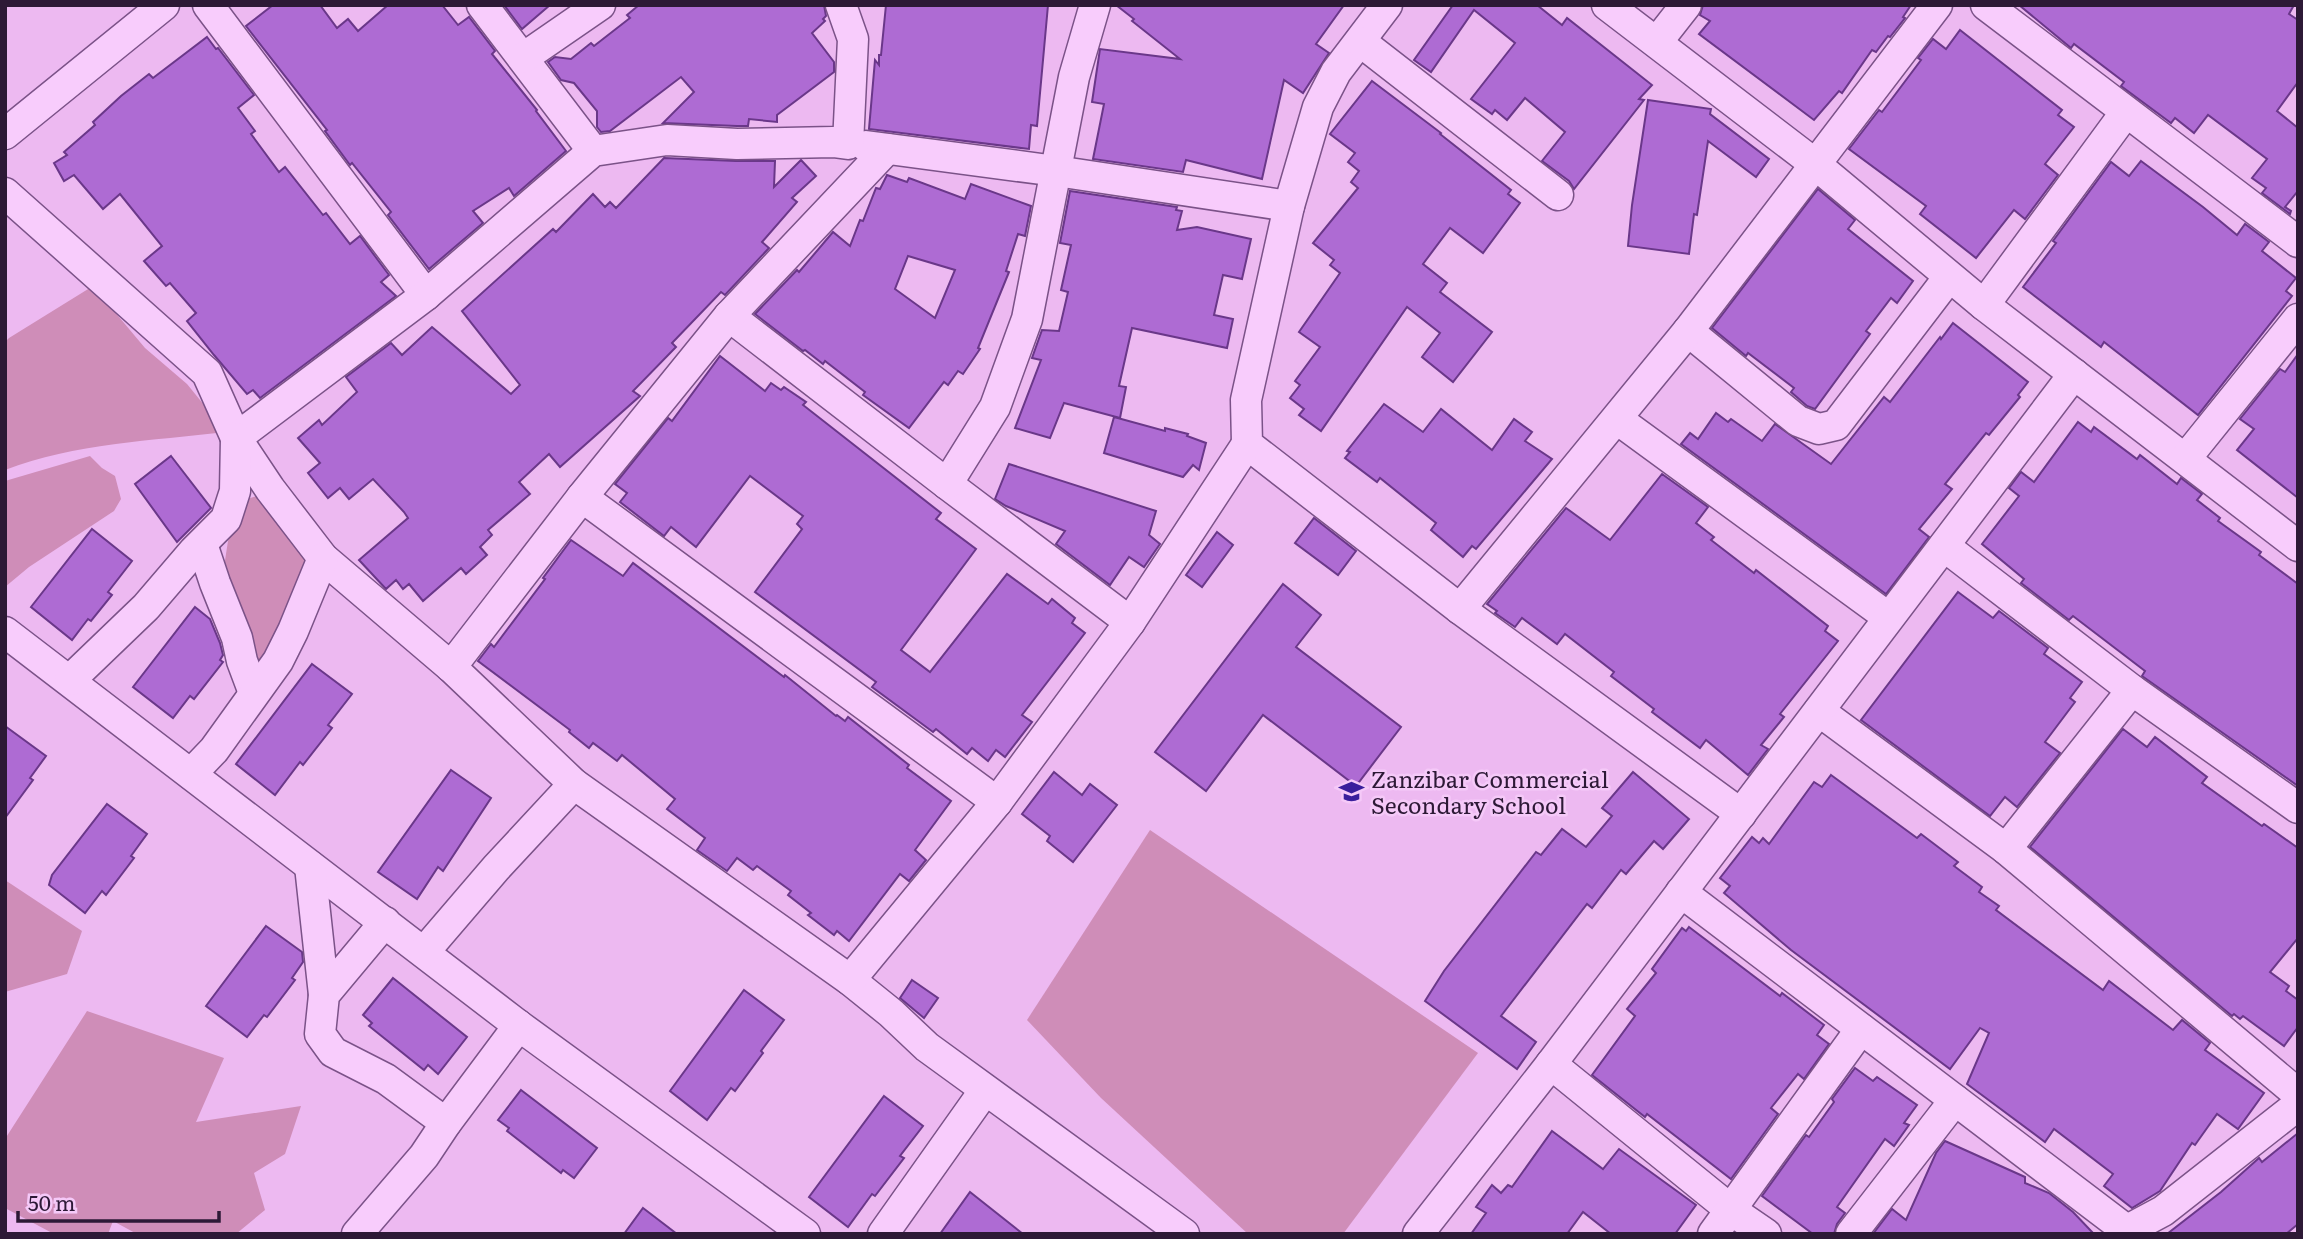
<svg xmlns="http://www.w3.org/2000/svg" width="2303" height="1239" font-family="Literata,serif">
<rect width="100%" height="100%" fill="#edb9f1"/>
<g fill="#cf8db8">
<path d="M93 286 145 348 187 384 226 432C152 441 75 443 5 470V342L9 338Z"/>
<polygon points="90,456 102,468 115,476 121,499 114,511 29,567 5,587 5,481"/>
<polygon points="266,493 303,545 307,565 272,648 253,668 224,567 228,541 236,519 247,499"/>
<polygon points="1150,830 1478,1053 1343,1234 1248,1234 1101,1098 1027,1020"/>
<polygon points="5,880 82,931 67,974 5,992"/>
<polygon points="87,1011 224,1058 196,1122 301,1106 285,1154 254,1173 265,1210 236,1234 137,1234 113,1221 108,1234 54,1234 5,1208 5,1139"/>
</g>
<g fill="#ae6bd3" stroke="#6a3789" stroke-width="2" fill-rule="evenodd">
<polygon points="273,5 320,5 337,28 348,19 358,31 388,5 442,5 458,25 469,17 495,51 492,54 537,110 536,111 566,151 514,196 509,188 473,211 483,223 429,269 388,215 391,212 352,163 350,165 325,131 327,130 246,26"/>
<polygon points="504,5 550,5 522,29"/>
<polygon points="639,5 824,5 826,16 823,19 825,21 812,33 834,62 834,72 777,115 777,122 749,119 748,126 737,126 663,123 694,92 681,77 610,131 601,132 597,127 597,111 574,83 561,80 548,62 555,57 571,59 591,43 594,46 630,18 627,15"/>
<polygon points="886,5 1048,5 1037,126 1031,125 1029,149 869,129 875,60 879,65 879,55 881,55"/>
<polygon points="1116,5 1344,5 1316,44 1329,53 1303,93 1284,80 1262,179 1186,160 1183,172 1093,159 1104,104 1092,102 1100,49 1180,59 1132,21 1134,19"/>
<polygon points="1453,5 1537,5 1562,25 1567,18 1652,85 1639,99 1644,100 1574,189 1569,181 1542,161 1565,132 1525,98 1507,120 1495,110 1492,114 1471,99 1515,43 1474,10 1431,72 1414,60"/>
<polygon points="1703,5 1911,5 1903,17 1905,18 1890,37 1888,36 1876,52 1872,50 1842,93 1839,91 1814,120 1699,34 1710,21 1700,15"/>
<polygon points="2019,5 2294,5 2289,14 2298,20 2298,82 2277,111 2298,128 2298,191 2285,207 2291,211 2290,214 2262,193 2266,188 2252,178 2267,159 2208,115 2194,133 2175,118 2171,123 2121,86 2124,82 2074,44 2071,48"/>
<polygon points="1960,30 2062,110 2058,115 2074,127 2045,164 2058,175 2025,219 2014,210 1976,258 1920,214 1926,206 1849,149 1879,110 1882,112 1921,60 1918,58 1933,39 1946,49"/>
<polygon points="207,37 216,49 218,48 254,95 238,108 255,131 251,134 279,172 285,167 323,215 326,213 350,244 360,236 389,275 381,282 396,296 260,398 253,390 247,394 214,355 187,321 196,313 170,283 166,286 144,261 162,246 120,194 103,209 74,175 64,181 54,163 67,155 64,152 95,125 93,122 121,96 149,74 153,78"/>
<polygon points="1372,81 1441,133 1440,134 1511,190 1508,194 1520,203 1483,253 1450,228 1423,264 1447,283 1440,292 1492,332 1453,382 1422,357 1440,333 1407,307 1321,431 1299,415 1304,409 1290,398 1300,385 1295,381 1320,347 1299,332 1340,273 1330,265 1334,260 1313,243 1358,188 1351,182 1359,171 1348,162 1355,153 1330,134"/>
<polygon points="1648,100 1711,109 1710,114 1769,159 1756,177 1708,141 1697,215 1694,214 1689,254 1628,246 1632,205"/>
<polygon points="664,158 736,161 775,161 774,187 801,160 816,176 792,198 797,202 762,242 769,248 725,295 721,292 672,343 676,347 633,391 640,396 560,467 549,454 519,482 530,494 488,530 492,535 480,547 487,555 466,574 461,568 423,601 409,584 403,589 396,580 386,589 359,560 408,518 404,512 373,479 349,499 340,488 328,498 308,473 320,463 298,438 319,420 322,425 357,392 346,377 391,343 402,355 432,327 511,394 520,385 462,311 553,229 556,232 593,194 605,207 610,202 616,208"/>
<polygon points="2141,161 2203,207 2237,235 2245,224 2269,242 2262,251 2296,278 2286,291 2292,296 2198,415 2104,342 2101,347 2023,287 2056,243 2053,241 2111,162 2129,176"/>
<path d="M887 175 907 182 909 178 965 199 971 184 1031 206 1025 236 1018 234 1006 271 1009 272 978 348 980 349 963 374 958 371 948 385 944 382 909 428 863 395 865 392 825 361 823 364 805 350 803 351 755 314 797 270 799 272 833 232 850 246 860 220 863 221 876 188 880 189ZM908 256 955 270 935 318 895 289Z"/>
<polygon points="1818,189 1855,220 1848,229 1913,281 1897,303 1891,298 1866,331 1870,334 1815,409 1807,406 1791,392 1794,388 1748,353 1746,356 1712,328"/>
<polygon points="1070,191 1177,207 1176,210 1182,211 1177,230 1197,227 1251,239 1242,279 1223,275 1214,315 1233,319 1227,348 1132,328 1119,386 1126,387 1120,418 1064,403 1050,438 1015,428 1041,360 1032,358 1042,330 1059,331 1068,292 1061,290 1071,245 1060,243"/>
<polygon points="1953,323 2028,382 2018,395 2020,397 1989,435 1986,433 1945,484 1952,489 1919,529 1929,537 1886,594 1681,444 1690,433 1698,439 1716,413 1728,422 1731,419 1762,441 1775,424 1831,464 1884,397 1890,402 1940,337 1941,339"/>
<polygon points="2298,354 2298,498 2237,450 2254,429 2240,419 2280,369 2285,372"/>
<polygon points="720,356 765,391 771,383 781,390 784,387 806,402 803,405 941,513 936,519 976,549 901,650 930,672 1007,574 1048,604 1052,599 1075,618 1072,623 1085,633 1022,715 1032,722 1005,757 996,750 988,761 972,748 967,754 936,729 933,732 872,687 876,682 755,592 802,529 797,524 803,516 750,476 696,547 671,527 664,536 620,502 627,493 615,484 668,418 672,421"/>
<polygon points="1384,404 1423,432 1441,409 1492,450 1514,419 1532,432 1525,441 1552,459 1476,549 1472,546 1463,557 1431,530 1436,523 1380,478 1377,482 1345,458 1350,452 1347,451"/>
<polygon points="1114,417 1165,431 1165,428 1188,434 1187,436 1206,443 1199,470 1193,465 1183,477 1104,453"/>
<polygon points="2078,422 2091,432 2094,427 2137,459 2140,455 2177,484 2181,478 2202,494 2197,500 2220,518 2218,521 2261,552 2259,555 2298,584 2298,786 2142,676 2145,671 2073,616 2069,620 2021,583 2024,579 1982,544 2019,496 2009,488 2021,472 2034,482"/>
<polygon points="171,456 211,508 177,542 135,484"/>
<polygon points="1009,464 1156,511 1149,535 1160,544 1144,567 1129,557 1110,585 1056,544 1065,531 1006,506 995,499"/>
<polygon points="1662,474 1708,507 1696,523 1714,537 1711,540 1754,573 1756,570 1828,626 1825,631 1838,641 1780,714 1784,717 1761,745 1768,749 1748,775 1706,740 1700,748 1652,712 1654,709 1611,676 1614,672 1565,634 1557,644 1522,618 1515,627 1495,613 1497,611 1487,604 1566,508 1610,540"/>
<polygon points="1314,518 1356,551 1338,575 1295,543"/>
<polygon points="92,529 132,561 108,592 112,595 91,621 88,619 72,640 31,607"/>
<polygon points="1217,532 1233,545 1202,587 1186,575"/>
<polygon points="571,540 623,576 633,563 784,677 785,675 836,716 837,715 845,721 848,717 909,765 907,768 951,801 915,850 926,860 909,881 900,874 849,941 837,931 834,935 808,915 811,913 788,895 791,891 757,866 753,870 737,858 727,871 697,850 705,838 667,809 675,799 622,755 617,761 593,743 589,748 569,732 570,730 478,661 491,644 494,647 545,579 543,578"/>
<polygon points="1283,584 1321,615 1296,647 1401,727 1356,786 1263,715 1206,791 1155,752"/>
<polygon points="1958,592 1993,618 1999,611 2048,648 2044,654 2082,682 2070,698 2075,702 2045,742 2060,753 2017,807 2005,797 1990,816 1861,720"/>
<polygon points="195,607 210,619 220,643 223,655 220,660 223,662 194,699 190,696 173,718 133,687"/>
<polygon points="312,664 352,694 328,725 332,728 303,765 300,762 275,795 236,764"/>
<polygon points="5,726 46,756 30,778 33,780 5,818"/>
<polygon points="2123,729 2147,747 2155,737 2207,777 2202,783 2262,826 2264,824 2298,848 2298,938 2270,972 2289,986 2286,991 2298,1000 2298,1027 2284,1046 2243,1016 2240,1019 2234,1014 2232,1016 2030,847"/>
<polygon points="451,770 491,798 443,871 438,867 417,899 378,872"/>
<polygon points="1054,772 1082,795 1090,784 1117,805 1073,862 1047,841 1050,836 1022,814"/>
<polygon points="1633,772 1689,819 1663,849 1654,841 1626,874 1621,870 1592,908 1587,904 1501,1016 1536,1042 1517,1069 1425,1001 1444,971 1536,852 1541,855 1562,829 1586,847 1612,816 1602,808"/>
<polygon points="1831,775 1917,838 1921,834 1958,862 1954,866 1982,887 1979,892 1999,906 1996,910 2103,990 2109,981 2173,1030 2182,1020 2210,1043 2205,1050 2264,1093 2238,1129 2217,1114 2195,1145 2192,1143 2160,1191 2132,1208 2104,1186 2113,1174 2054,1129 2045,1142 1967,1084 1989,1033 1980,1028 1950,1069 1791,950 1724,893 1730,886 1720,878 1752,837 1759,843 1763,838 1769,844 1814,782 1822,787"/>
<polygon points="107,804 147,834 131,856 134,858 106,895 102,891 85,913 49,885 52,875"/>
<polygon points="266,926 302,952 303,962 292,978 295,980 267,1017 264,1015 247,1037 206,1006"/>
<polygon points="1689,927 1780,996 1782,993 1824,1025 1817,1035 1829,1044 1804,1079 1798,1074 1771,1108 1778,1114 1731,1179 1647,1114 1645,1117 1592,1075 1635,1016 1627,1009 1656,973 1652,969 1682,928 1686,931"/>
<polygon points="393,978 467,1037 438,1074 428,1065 424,1070 369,1026 372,1023 363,1015"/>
<polygon points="912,980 938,998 924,1018 900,998"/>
<polygon points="744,990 784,1020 761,1051 763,1053 735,1091 731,1088 707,1120 670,1091"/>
<polygon points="1855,1068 1873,1081 1877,1077 1917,1105 1904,1123 1909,1125 1894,1146 1885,1139 1837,1207 1845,1213 1837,1224 1834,1234 1813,1234 1762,1196 1806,1135 1809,1137 1834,1102 1832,1099"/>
<polygon points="521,1090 597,1148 574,1178 563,1170 561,1173 507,1131 509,1128 498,1120"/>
<polygon points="884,1096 923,1126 900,1156 904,1158 875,1196 872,1194 848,1227 809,1197"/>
<polygon points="1552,1131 1603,1169 1619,1149 1696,1205 1675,1234 1611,1234 1583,1212 1567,1234 1471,1234 1486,1213 1476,1207 1492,1185 1501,1193 1508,1185 1512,1187"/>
<polygon points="2298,1133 2298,1224 2286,1234 2167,1234 2221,1192 2259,1158 2262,1162"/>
<polygon points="1945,1141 2025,1177 2025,1183 2049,1193 2073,1212 2094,1234 1873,1234 1892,1209 1906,1220 1936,1153"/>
<polygon points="970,1192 1023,1234 940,1234"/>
<polygon points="643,1208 677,1234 624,1234"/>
</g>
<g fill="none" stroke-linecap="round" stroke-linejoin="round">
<defs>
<g id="minor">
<polyline points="208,5 426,295"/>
<polyline points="482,5 593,151"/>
<polyline points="1387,5 1336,72 1318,107 1289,206 1246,400 1247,444 1460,609 1741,814"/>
<polyline points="1607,5 1815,164 1984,305 2298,546"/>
<polyline points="1986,5 2298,242"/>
<polyline points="1361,42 1558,195"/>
<polyline points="1657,42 1686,5"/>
<polyline points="523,58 600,5"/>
<polyline points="5,134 164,5"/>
<polyline points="866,146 1056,171 1289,206"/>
<polyline points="5,193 207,373 236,438 270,489 323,558 451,667 574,784 850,980 891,1013 927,1047 1184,1234"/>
<polyline points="1984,305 2126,112"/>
<polyline points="729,316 947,484 1130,622"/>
<polyline points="1688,331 1798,421 1819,429 1836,425 1949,277"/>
<polyline points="1617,419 1888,617"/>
<polyline points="236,438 426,295 593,151 667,140 737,144 833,142 848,144 853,39 841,5"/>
<polyline points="2186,458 2298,319"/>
<polyline points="947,484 995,407 1027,319 1074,77 1095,5"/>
<polyline points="582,497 729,316 887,149"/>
<polyline points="202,544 215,583 237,638 242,661 254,693"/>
<polyline points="1944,546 2132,690 2298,808"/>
<polyline points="1460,609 1688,331 1937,5"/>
<polyline points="5,632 518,1025"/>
<polyline points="451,667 582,497 997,802"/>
<polyline points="70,680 146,607 194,551 226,519 235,491 236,438"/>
<polyline points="1819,711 2006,849 2298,1094"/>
<polyline points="191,774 214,750 278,661 293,631 323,558"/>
<polyline points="2006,849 2132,690"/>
<polyline points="310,866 324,995"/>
<polyline points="1681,892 2125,1229"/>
<polyline points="385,922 324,995 320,1034 333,1052 386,1079 446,1123"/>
<polyline points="424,952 496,868 574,784"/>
<polyline points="850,980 997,802 1130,622 1247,444"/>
<polyline points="1551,1064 1731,1210 1766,1234"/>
<polyline points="357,1234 424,1156 446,1123 511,1036 518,1025 805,1234"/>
<polyline points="883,1234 985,1090"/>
<polyline points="1418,1234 1551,1064 2074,374"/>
<polyline points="1713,1234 1861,1029"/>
<polyline points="1851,1234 1955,1100"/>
<polyline points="2120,1234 2163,1211 2298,1105"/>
</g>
</defs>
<use href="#minor" stroke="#7b5288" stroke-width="33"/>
<use href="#minor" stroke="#f8ccfc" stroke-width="30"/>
</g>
<defs>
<symbol id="school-bare" viewBox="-9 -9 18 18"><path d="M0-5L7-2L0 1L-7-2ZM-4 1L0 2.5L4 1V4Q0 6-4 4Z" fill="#3a1e9c" stroke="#f5c9f8" stroke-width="2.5" paint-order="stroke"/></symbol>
</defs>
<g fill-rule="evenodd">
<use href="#school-bare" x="1334" y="774" width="35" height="35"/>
</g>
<g text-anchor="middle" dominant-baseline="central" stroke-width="5" stroke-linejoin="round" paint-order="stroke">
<g font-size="23" fill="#2d1936" stroke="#f5c9f8" text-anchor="start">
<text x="1371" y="778">Zanzibar Commercial<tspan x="1371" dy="26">Secondary School</tspan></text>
</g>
</g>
<rect width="2303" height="1239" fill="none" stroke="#2d1936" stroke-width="14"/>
<path d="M18 1211v10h201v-10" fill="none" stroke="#2d1936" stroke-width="3.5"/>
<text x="28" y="1211" font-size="21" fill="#2d1936" stroke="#f5c9f8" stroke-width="5" paint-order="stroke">50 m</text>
</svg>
